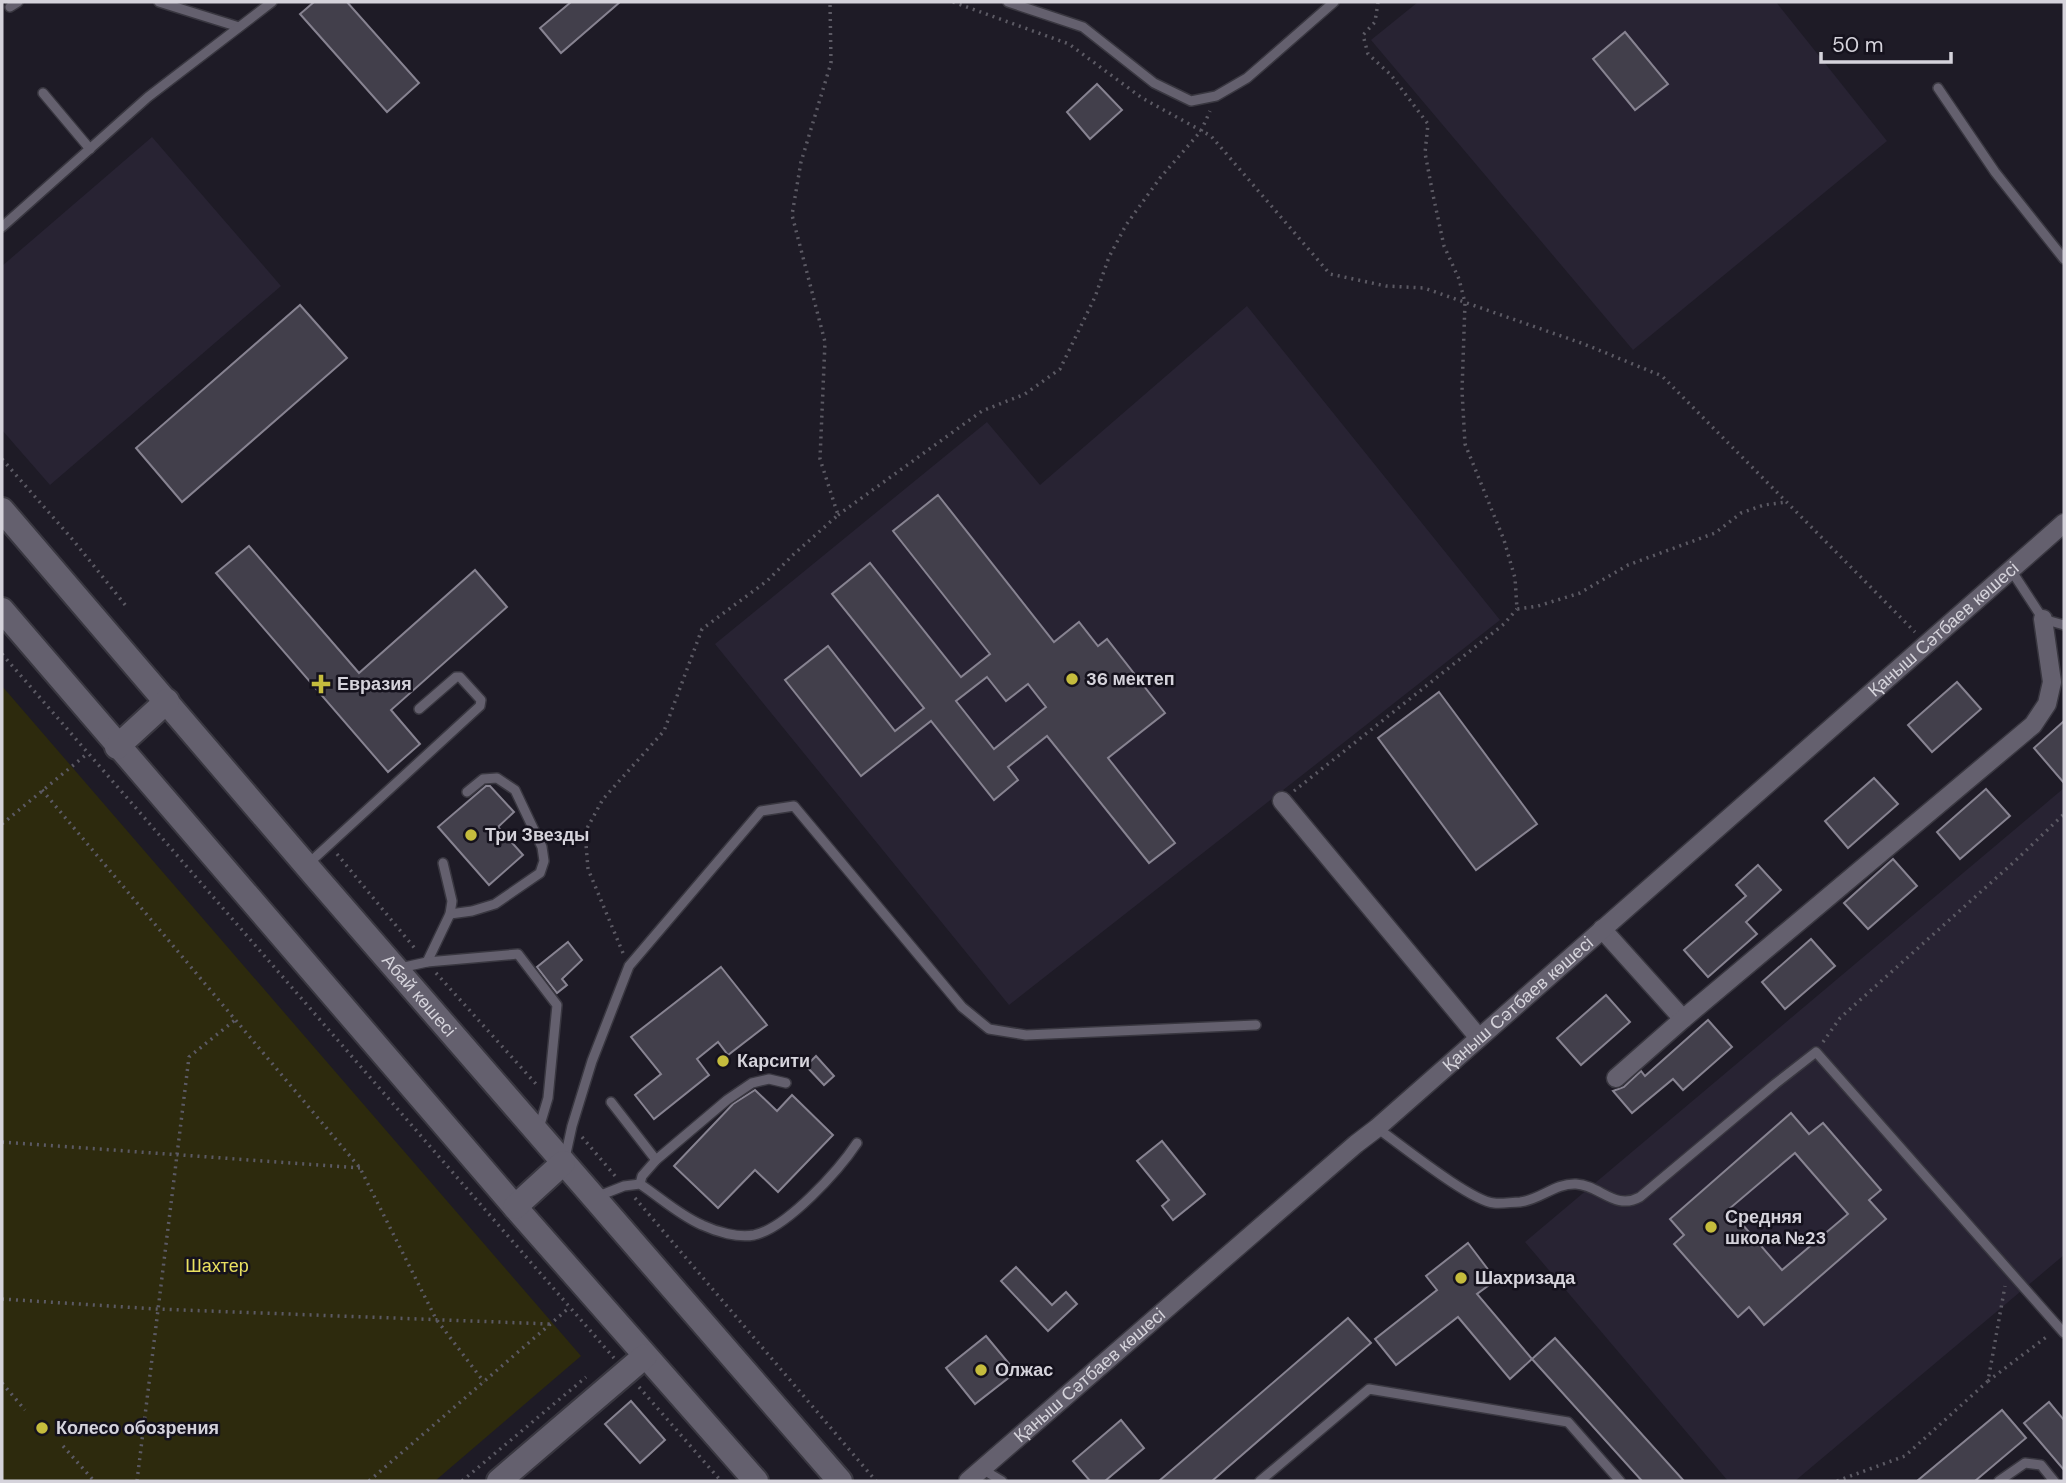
<svg xmlns="http://www.w3.org/2000/svg" width="2066" height="1483" font-family="'DM Sans',sans-serif">
<rect width="100%" height="100%" fill="#1e1b26"/>
<g fill="#282333">
<polygon points="1418,2 1776,2 1887,141 1633,350 1371,40"/>
<polygon points="152,137 281,286 50,485 2,430 2,266"/>
<polygon points="1247,306 1500,620 1009,1005 715,644 987,422 1040,485"/>
<polygon points="2064,788 2064,1255 1795,1481 1728,1481 1525,1242"/>
</g>
<polygon fill="#2d2a0d" points="2,686 581,1356 435,1481 2,1481"/>
<g fill="#423f4b" stroke="#878391" stroke-width="2" fill-rule="evenodd">
<polygon points="314,2 347,2 419,83 387,112 300,14"/>
<polygon points="571,2 620,2 561,53 540,28"/>
<polygon points="1625,32 1668,84 1635,110 1593,59"/>
<polygon points="1097,84 1122,110 1090,139 1067,112"/>
<polygon points="300,305 347,358 182,502 136,448"/>
<path d="M938 495 1054 642 1079 622 1098 646 1107 639 1165 713 1108 758 1175 843 1149 863 1047 736 1008 767 1018 780 994 800 931 721 861 776 785 680 828 646 895 731 924 708 832 594 870 563 961 677 990 654 893 531ZM987 677 1006 701 1028 684 1046 707 994 749 956 701Z"/>
<polygon points="249,546 359,673 475,570 507,607 391,710 420,744 388,772 216,573"/>
<polygon points="1957,682 1981,709 1932,752 1908,725"/>
<polygon points="1439,692 1537,824 1476,870 1378,738"/>
<polygon points="2064,721 2064,783 2034,748"/>
<polygon points="1874,778 1898,804 1848,848 1825,821"/>
<polygon points="486,786 490,786 514,812 498,827 523,855 489,885 438,827"/>
<polygon points="1986,789 2010,816 1960,859 1937,832"/>
<polygon points="1893,859 1917,886 1868,929 1844,903"/>
<polygon points="1758,865 1781,890 1746,922 1757,934 1708,977 1684,950 1746,896 1736,885"/>
<polygon points="1811,939 1835,966 1785,1009 1762,982"/>
<polygon points="568,942 582,960 562,979 567,985 557,993 537,967"/>
<polygon points="721,967 767,1025 728,1055 718,1042 697,1059 709,1075 654,1119 635,1095 661,1074 631,1037"/>
<polygon points="1606,995 1630,1022 1581,1065 1557,1038"/>
<polygon points="1708,1020 1732,1047 1683,1090 1673,1079 1632,1113 1613,1091 1624,1087 1641,1071 1645,1076"/>
<polygon points="816,1056 834,1076 824,1085 806,1066"/>
<polygon points="755,1090 777,1111 792,1095 833,1135 778,1192 755,1170 718,1208 674,1166 733,1104"/>
<path d="M1791 1113 1809 1134 1823 1123 1881 1190 1869 1200 1886 1219 1764 1325 1749 1307 1738 1317 1674 1244 1684 1235 1670 1219ZM1795 1153 1848 1214 1782 1270 1729 1209Z"/>
<polygon points="1162,1141 1205,1194 1173,1220 1162,1206 1169,1200 1137,1161"/>
<polygon points="1468,1243 1496,1280 1477,1294 1532,1359 1510,1379 1458,1317 1396,1365 1375,1339 1437,1290 1426,1276"/>
<polygon points="1016,1267 1052,1305 1066,1292 1077,1304 1048,1331 1001,1281"/>
<polygon points="1348,1318 1371,1343 1212,1481 1159,1481"/>
<polygon points="986,1336 1016,1372 975,1404 946,1368"/>
<polygon points="1555,1338 1684,1481 1642,1481 1532,1359"/>
<polygon points="631,1401 665,1440 640,1463 605,1424"/>
<polygon points="2049,1402 2064,1420 2064,1470 2024,1423"/>
<polygon points="2002,1410 2026,1438 1975,1481 1917,1481"/>
<polygon points="1121,1420 1144,1448 1105,1481 1090,1481 1073,1461"/>
</g>
<g fill="none" stroke-linecap="round" stroke-linejoin="round">
<defs>
<g id="lane">
<polyline points="159,2 239,27"/>
<polyline points="1008,2 1083,27 1154,83 1191,101 1216,96 1247,78 1334,2"/>
<polyline points="10,7 18,2"/>
<polyline points="1938,88 1995,172 2064,259"/>
<polyline points="43,93 90,149"/>
<polyline points="2,227 148,97 272,2"/>
<polyline points="2011,570 2043,619 2064,625"/>
<polyline points="308,864 480,706 481,700 460,677 456,677 419,709"/>
<polyline points="450,914 472,911 495,904 540,873 544,861 542,847 515,790 497,778 483,779 467,792"/>
<polyline points="427,962 450,914 452,901 443,863"/>
<polyline points="400,968 427,962 518,954 557,1005 548,1098 539,1128"/>
<polyline points="611,1102 656,1160"/>
<path d="M1377 1128C1400 1144 1470 1201 1494 1203 1502 1204 1512 1202 1520 1202 1540 1200 1555 1183 1576 1184 1600 1185 1615 1211 1640 1197L1775 1084 1816 1052 2064 1333"/>
<polyline points="565,1158 572,1126 592,1061 629,966 761,811 794,806 962,1007 989,1029 1026,1035 1256,1025"/>
<polyline points="640,1184 642,1176 656,1160 727,1100 752,1083 769,1079 786,1083"/>
<path d="M596 1197 624 1186 640 1184C661 1198 679 1215 702 1225 717 1232 738 1238 754 1235 787 1228 839 1170 857 1143"/>
<polyline points="982,1469 1002,1481"/>
<polyline points="1260,1481 1369,1389 1568,1422 1620,1481"/>
<polyline points="1999,1481 2025,1463 2041,1465 2054,1481"/>
</g>
<g id="street">
<polyline points="1282,801 1479,1038"/>
<polyline points="1602,929 1683,1019"/>
<polyline points="1616,1078 1683,1019 2033,725 2047,704 2052,682 2043,619"/>
<path id="s1" d="M968 1481 1356 1144 1377 1128 2064 523"/>
</g>
<g id="secondary">
<path id="s2" d="M2 510 317 878 840 1481"/>
<polyline points="2,610 515,1207 756,1481"/>
<polyline points="117,747 167,701"/>
<polyline points="515,1207 563,1163"/>
<polyline points="499,1481 645,1356"/>
</g>
</defs>
<use href="#lane" stroke="#393740" stroke-width="12"/>
<use href="#street" stroke="#393740" stroke-width="21"/>
<use href="#secondary" stroke="#393740" stroke-width="28"/>
<g stroke="#5c5a64" stroke-width="3.5" stroke-dasharray="2 5" stroke-linecap="butt">
<polyline points="953,2 1069,44 1142,98 1211,136 1330,274 1386,286 1424,288 1584,344 1662,376 1915,632"/>
<polyline points="1378,2 1375,22 1363,35 1368,54 1391,75 1428,124 1425,153 1433,195 1444,246 1459,279 1465,303 1462,391 1465,444 1504,540 1515,578 1517,609 1538,606 1580,593 1628,565 1715,533 1741,513 1764,505 1787,502"/>
<polyline points="2,459 73,540 126,606"/>
<polyline points="838,515 982,411 1025,394 1060,369 1095,297 1109,257 1126,225 1160,178 1201,131 1210,111"/>
<polyline points="2,654 614,1358"/>
<polyline points="42,790 360,1168 436,1319 484,1382"/>
<polyline points="1294,791 1504,624 1517,609"/>
<polyline points="2,824 88,753"/>
<polyline points="337,854 417,951"/>
<polyline points="623,953 588,869 585,832 603,799 664,731 702,629 767,581 794,554 838,515 820,459 825,342 792,215 801,162 831,63 830,2"/>
<polyline points="436,973 536,1084"/>
<polyline points="1823,1042 1840,1018 2014,862 2064,814"/>
<polyline points="582,1137 616,1177"/>
<polyline points="2,1142 360,1168"/>
<polyline points="635,1198 876,1481"/>
<polyline points="2,1299 156,1309 550,1324"/>
<polyline points="1988,1381 2049,1335"/>
<polyline points="2,1383 25,1410"/>
<polyline points="639,1387 721,1481"/>
<polyline points="63,1446 94,1481"/>
<polyline points="137,1481 189,1057 235,1020"/>
<polyline points="369,1481 570,1307"/>
<polyline points="462,1481 586,1377"/>
<polyline points="1837,1481 1905,1456 1988,1381 2005,1286"/>
</g>
<use href="#lane" stroke="#64606e" stroke-width="9"/>
<use href="#street" stroke="#64606e" stroke-width="18"/>
<use href="#secondary" stroke="#64606e" stroke-width="24"/>
</g>
<g fill="#c5bc3d" stroke="#15121d" stroke-width="2.5">
<circle cx="1072" cy="679" r="7"/>
<path d="M317.5 673.5h7v7h7v7h-7v7h-7v-7h-7v-7h7z"/>
<circle cx="471" cy="835" r="7"/>
<circle cx="723" cy="1061" r="7"/>
<circle cx="1711" cy="1227" r="7"/>
<circle cx="1461" cy="1278" r="7"/>
<circle cx="981" cy="1370" r="7"/>
<circle cx="42" cy="1428" r="7"/>
</g>
<g text-anchor="middle" dominant-baseline="central" stroke-width="5" stroke-linejoin="round" paint-order="stroke">
<g font-size="18" fill="#d5d3db" stroke="#15121d">
<text stroke="none"><textPath href="#s1" startOffset="1295">Қаныш Сәтбаев көшесі</textPath></text>
<text stroke="none"><textPath href="#s2" startOffset="640">Абай көшесі</textPath></text>
<text stroke="none"><textPath href="#s1" startOffset="728">Қаныш Сәтбаев көшесі</textPath></text>
<text stroke="none"><textPath href="#s1" startOffset="161">Қаныш Сәтбаев көшесі</textPath></text>
</g>
<g font-size="18" font-weight="bold" fill="#d5d3db" stroke="#15121d" text-anchor="start">
<text x="1086" y="679">36 мектеп</text>
<text x="337" y="684">Евразия</text>
<text x="485" y="835">Три Звезды</text>
<text x="737" y="1061">Карсити</text>
<text x="1725" y="1217">Средняя<tspan x="1725" dy="21">школа №23</tspan></text>
<text x="1475" y="1278">Шахризада</text>
<text x="995" y="1370">Олжас</text>
<text x="56" y="1428">Колесо обозрения</text>
</g>
<g font-size="18" fill="#eae160" stroke="#15121d">
<text x="217" y="1266">Шахтер</text>
</g>
</g>
<rect width="2066" height="1483" fill="none" stroke="#d5d3db" stroke-width="7"/>
<path d="M1821 52v10h130v-10" fill="none" stroke="#d5d3db" stroke-width="3.5"/>
<text x="1832" y="52" font-size="21" fill="#d5d3db" stroke="#15121d" stroke-width="5" paint-order="stroke">50 m</text>
</svg>
